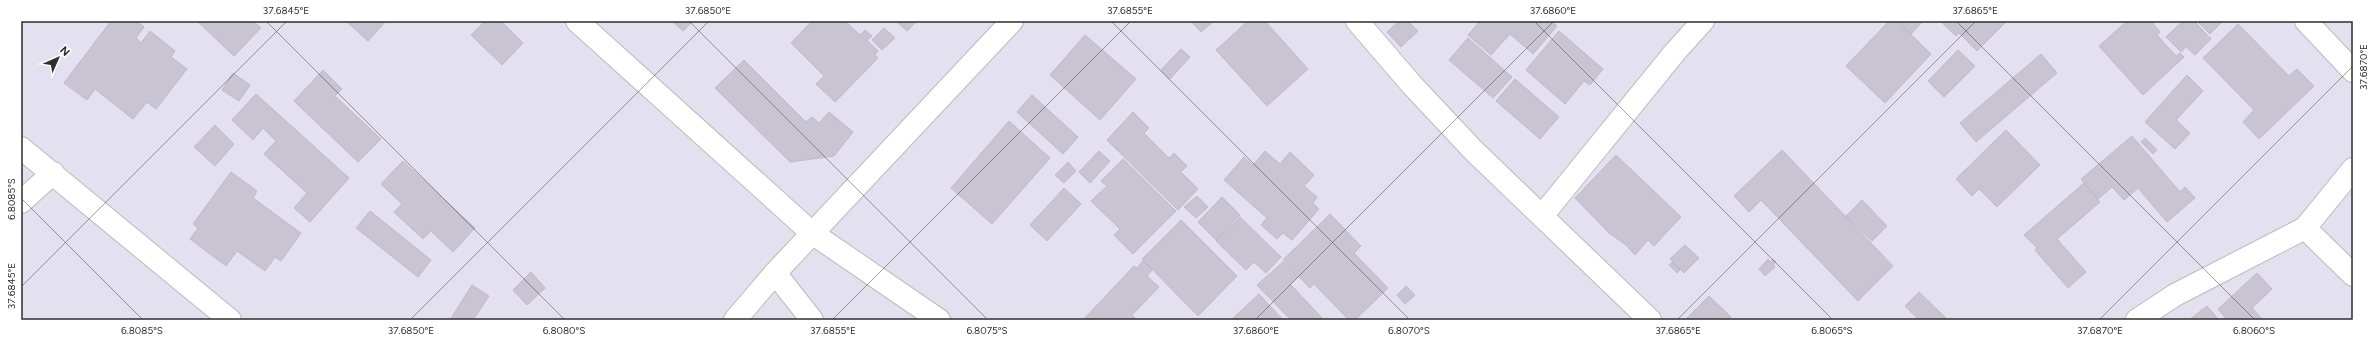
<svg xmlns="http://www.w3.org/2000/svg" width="2374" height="341" font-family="Figtree,sans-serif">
<rect width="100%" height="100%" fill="#e3e0f0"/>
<g fill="#c8c4d2" stroke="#beb9cc">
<polygon points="111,21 137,21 144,27 136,38 141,43 150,31 175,51 171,57 187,69 156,109 147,102 133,119 95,89 87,100 64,83"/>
<polygon points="197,21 253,21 261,28 234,56"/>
<polygon points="346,21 386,21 368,41"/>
<polygon points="485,21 501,21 523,43 502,65 471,35"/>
<polygon points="672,21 693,21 683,31"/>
<polygon points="812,21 845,21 860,35 865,30 872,36 867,40 878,51 875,55 878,58 835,102 816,84 824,76 791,43"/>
<polygon points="896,21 917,21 907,31"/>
<polygon points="1191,21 1214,21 1201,32"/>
<polygon points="1248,21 1265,21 1308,69 1267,106 1216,50"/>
<polygon points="1399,21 1408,21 1418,31 1401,47 1387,32"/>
<polygon points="1480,21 1551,21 1557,26 1533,54 1510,34 1491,55 1468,35"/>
<polygon points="1889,21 1897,21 1931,54 1885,103 1846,66"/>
<polygon points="1897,21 1923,21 1911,34"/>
<polygon points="1940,21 2007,21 1977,51 1959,33 1956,36"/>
<polygon points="2127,21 2151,21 2160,32 2157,35 2176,56 2180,53 2184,57 2143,95 2099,46"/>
<polygon points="2183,21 2194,21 2211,39 2195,55 2186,47 2181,52 2166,37"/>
<polygon points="2197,21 2223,21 2210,34"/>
<polygon points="2238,24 2289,76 2297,69 2314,86 2259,139 2243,122 2254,110 2203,58"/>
<polygon points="884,28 895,38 882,50 872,40"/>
<polygon points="1559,31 1603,69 1590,85 1584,81 1565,104 1526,70"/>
<polygon points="1085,35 1136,79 1100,120 1050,75"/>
<polygon points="1468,38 1512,77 1493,98 1449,60"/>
<polygon points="1181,49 1190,57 1170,79 1161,70"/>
<polygon points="1958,50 1975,66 1944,97 1928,81"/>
<polygon points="2041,54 2057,73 1976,142 1960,123"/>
<polygon points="744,60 806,122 812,117 819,123 829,112 853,132 834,156 790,162 715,88"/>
<polygon points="323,70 342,89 335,96 381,139 358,162 294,101"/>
<polygon points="233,73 250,85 239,101 222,90"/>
<polygon points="2187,75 2203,91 2176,120 2190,133 2175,149 2145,122"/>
<polygon points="1515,79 1559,117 1540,139 1496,101"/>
<polygon points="256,94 349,178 310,222 294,208 307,193 264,154 276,141 263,128 253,140 232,120"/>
<polygon points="1032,95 1078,137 1063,154 1017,112"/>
<polygon points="1133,112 1149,128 1144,133 1169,158 1174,153 1187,166 1181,172 1198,189 1178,210 1107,140"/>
<polygon points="1009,121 1050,158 992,224 951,188"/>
<polygon points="215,125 234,144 215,166 194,147"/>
<polygon points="2006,130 2040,165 1997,207 1979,189 1972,196 1956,179"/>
<polygon points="2132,136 2180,192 2185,187 2195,198 2167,222 2138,188 2124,200 2112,187 2098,199 2081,179"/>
<polygon points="2145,138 2157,150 2153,154 2141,142"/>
<polygon points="1782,150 1893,266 1858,301 1761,200 1749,212 1734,196"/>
<polygon points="1099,151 1110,161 1090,183 1079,172"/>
<polygon points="1265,151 1280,164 1290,152 1314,175 1304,186 1317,197 1313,203 1319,209 1292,240 1283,233 1277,239 1261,225 1267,218 1224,180 1244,157 1253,165"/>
<polygon points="1616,155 1681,217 1654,246 1648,240 1635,255 1626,245 1609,233 1575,198"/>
<polygon points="1123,159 1176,211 1133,254 1114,235 1120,229 1091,201 1107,186 1101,181"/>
<polygon points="403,161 475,228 453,252 431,231 423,239 394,212 402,204 381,184"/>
<polygon points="1068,162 1076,171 1064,183 1055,175"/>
<polygon points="231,172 257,191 253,198 301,233 281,261 275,257 265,271 237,251 226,266 190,239 198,228 193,224"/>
<polygon points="2084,183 2100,202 2057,239 2086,272 2068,288 2035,250 2037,248 2024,235"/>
<polygon points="1064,188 1081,204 1047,241 1030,225"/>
<polygon points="1197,196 1208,207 1196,218 1184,207"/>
<polygon points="1222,197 1240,215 1216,240 1198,222"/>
<polygon points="1862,200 1887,226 1872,241 1846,216"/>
<polygon points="370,211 431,260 418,277 356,228"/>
<polygon points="1330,214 1361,246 1354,253 1388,288 1355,320 1349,320 1314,284 1310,288 1283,260"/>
<polygon points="1240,217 1281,257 1266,273 1254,262 1246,270 1216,241"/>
<polygon points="1181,220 1237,276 1198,316 1142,259"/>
<polygon points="1685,245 1699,258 1684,273 1670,259"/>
<polygon points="1768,259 1770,262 1773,259 1776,262 1773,264 1775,267 1765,276 1759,269"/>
<polygon points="1143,261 1152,270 1147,276 1159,287 1132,315 1137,320 1084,319 1134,266 1137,268"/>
<polygon points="1283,262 1298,277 1290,284 1324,320 1291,320 1257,285"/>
<polygon points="1672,262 1680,270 1677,273 1669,265"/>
<polygon points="531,272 545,288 527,305 513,290"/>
<polygon points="2257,273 2272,289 2252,308 2263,320 2227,320 2218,309"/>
<polygon points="472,285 489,296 473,320 450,320"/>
<polygon points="1406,286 1415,295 1405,304 1397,295"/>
<polygon points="1919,292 1948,320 1919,320 1905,306"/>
<polygon points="1259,294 1283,320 1231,320"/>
<polygon points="1709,296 1731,317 1728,320 1685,320"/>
<polygon points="2207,306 2219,320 2189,320"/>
</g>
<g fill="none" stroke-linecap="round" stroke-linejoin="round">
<defs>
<g id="street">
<polyline points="577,21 812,233 939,320"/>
<polyline points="1357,21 1412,85 1473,150 1650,320"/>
<polyline points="2306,21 2353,71"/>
<polyline points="21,148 230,320"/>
<polyline points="21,202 53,173"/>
<polyline points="1542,216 1675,52 1703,21"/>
<polyline points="2305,228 2353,275"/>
<polyline points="775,273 812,320"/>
<polyline points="735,320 775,273 1012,21"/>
<polyline points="2137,320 2175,295 2305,228 2353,169"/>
</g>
</defs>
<use href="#street" stroke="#b8beb0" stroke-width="24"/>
<use href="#street" stroke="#fff" stroke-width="22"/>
</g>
<path fill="none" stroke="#2e2e2e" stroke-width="1" stroke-opacity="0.45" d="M266 21 565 320M689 21 988 320M1111 21 1410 320M1534 21 1833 320M1956 21 2255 320M21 198 143 320M21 287 287 21M410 320 709 21M832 320 1131 21M1255 320 1554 21M1677 320 1976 21M2099 320 2353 66"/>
<rect width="2374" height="341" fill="none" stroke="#ffffff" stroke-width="44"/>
<g transform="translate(58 58) rotate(45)" stroke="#ffffff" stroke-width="3" paint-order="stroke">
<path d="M0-3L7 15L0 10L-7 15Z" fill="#2e2e2e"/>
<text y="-6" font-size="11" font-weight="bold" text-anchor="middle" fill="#2e2e2e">N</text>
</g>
<rect x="22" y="22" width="2330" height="297" fill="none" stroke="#2e2e2e" stroke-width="1.5"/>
<g font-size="10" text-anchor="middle" fill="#2e2e2e">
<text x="286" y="14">37.6845°E</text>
<text x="708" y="14">37.6850°E</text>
<text x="1130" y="14">37.6855°E</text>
<text x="1553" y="14">37.6860°E</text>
<text x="1975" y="14">37.6865°E</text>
<text transform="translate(2363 67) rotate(-90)" y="4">37.6870°E</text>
<text transform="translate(11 199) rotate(-90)" y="4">6.8085°S</text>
<text transform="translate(11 286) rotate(-90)" y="4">37.6845°E</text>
<text x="142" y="334">6.8085°S</text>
<text x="411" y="334">37.6850°E</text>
<text x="564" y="334">6.8080°S</text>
<text x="833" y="334">37.6855°E</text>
<text x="987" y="334">6.8075°S</text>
<text x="1256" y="334">37.6860°E</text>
<text x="1409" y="334">6.8070°S</text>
<text x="1678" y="334">37.6865°E</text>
<text x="1832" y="334">6.8065°S</text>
<text x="2100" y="334">37.6870°E</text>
<text x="2254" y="334">6.8060°S</text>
</g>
</svg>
